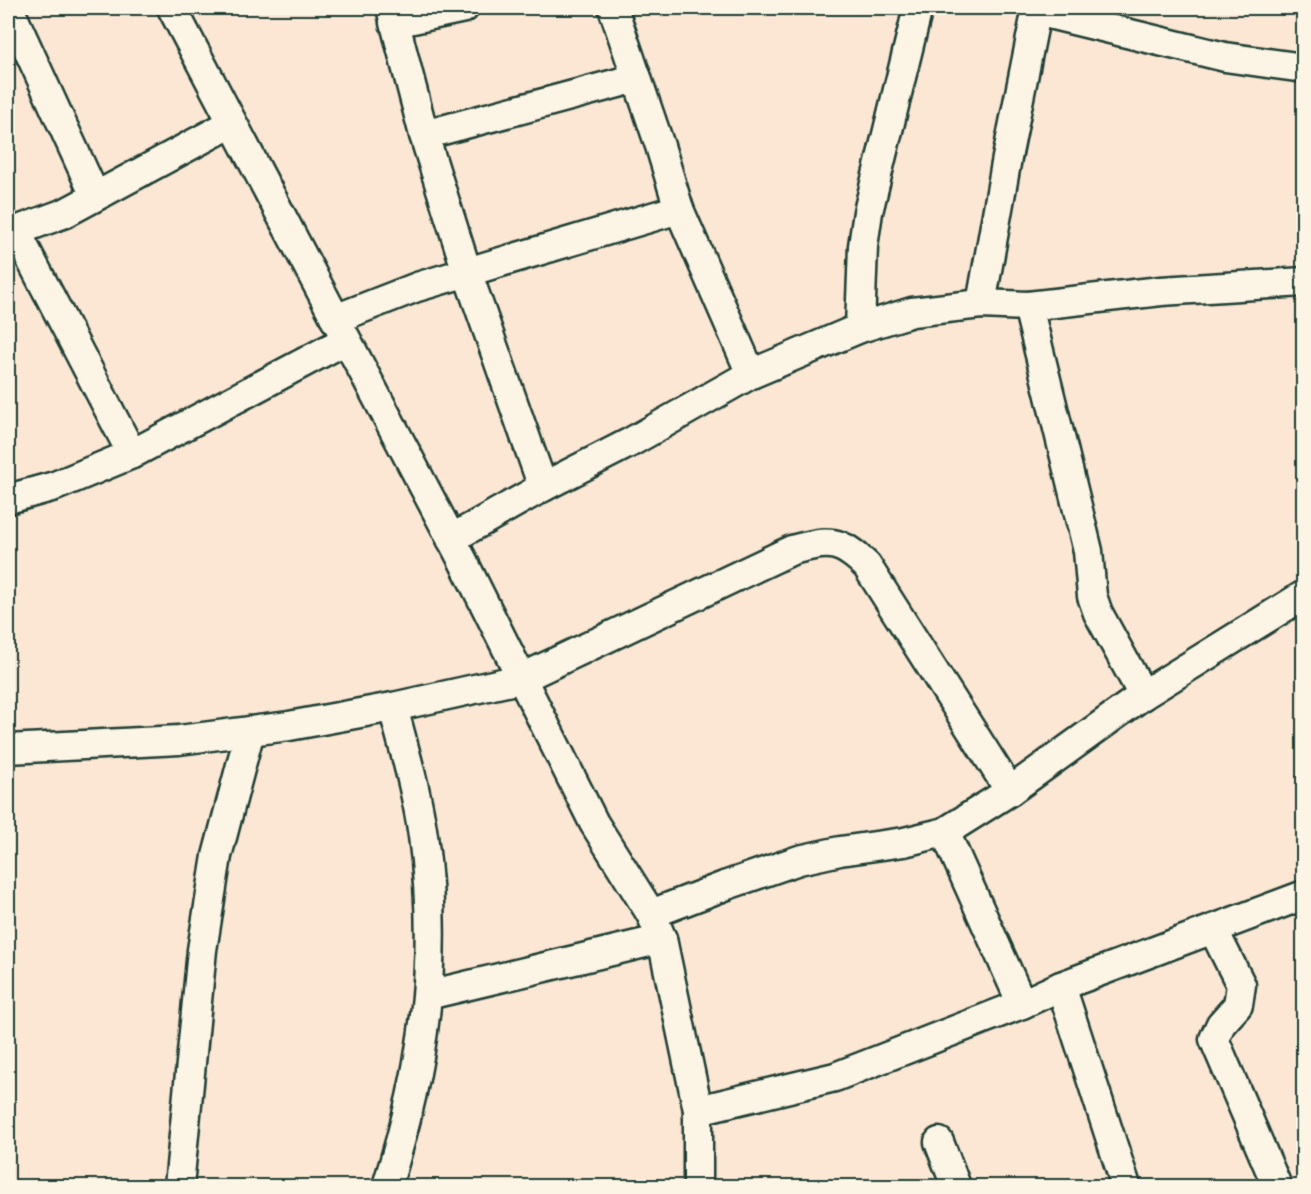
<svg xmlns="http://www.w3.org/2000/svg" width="1311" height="1194" font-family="'Balsamiq Sans',sans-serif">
<rect width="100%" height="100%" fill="#fbe7d3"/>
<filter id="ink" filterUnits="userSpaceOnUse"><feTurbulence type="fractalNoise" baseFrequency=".0167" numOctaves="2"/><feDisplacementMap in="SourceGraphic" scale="12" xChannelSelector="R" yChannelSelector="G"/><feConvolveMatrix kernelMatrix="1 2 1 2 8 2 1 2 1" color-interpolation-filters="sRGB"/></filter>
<g filter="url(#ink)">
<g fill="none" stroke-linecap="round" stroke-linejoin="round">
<defs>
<g id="street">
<polyline points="9,8 95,196"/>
<polyline points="172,8 463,561 594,823 651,914 662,939 698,1110 698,1186"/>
<polyline points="391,8 424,135 467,272 543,487"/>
<polyline points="613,8 660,146 679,209 751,374"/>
<polyline points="1036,11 1225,57 1304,68"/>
<polyline points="394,23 464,8"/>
<polyline points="424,135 637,78"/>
<polyline points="16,231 132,454"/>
<polyline points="8,234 65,213 232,123"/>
<polyline points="981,304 1007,158 1037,8"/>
<polyline points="1028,306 1088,551 1092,596 1098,613 1143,695"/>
<polyline points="335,319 417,287 679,209"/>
<polyline points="860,328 863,246 868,212 918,8"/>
<polyline points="8,499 55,486 132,454 346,340"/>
<polyline points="451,539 543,487 629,443 751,374 860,328 912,312 981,304 1028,306 1161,291 1304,282"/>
<path d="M8 749 179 740 289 726 393 707 520 679 792 550C828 540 840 539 867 566L1010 791"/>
<polyline points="945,832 1022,1004"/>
<polyline points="651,914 727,885 799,860 840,851 904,842 945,832 1010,791 1143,695 1304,595"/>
<polyline points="1213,929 1241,985 1238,1005 1221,1024 1214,1039 1277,1186"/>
<polyline points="1061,986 1126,1186"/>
<polyline points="428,995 662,939"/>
<polyline points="698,1110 835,1077 1022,1004 1061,986 1304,895"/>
<polyline points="939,1142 956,1186"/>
<polyline points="179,1186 202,950 217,856 250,731"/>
<path d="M387 1186C424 1069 440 959 423 836 417 792 404 749 393 707"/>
</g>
</defs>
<use href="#street" stroke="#1f3d34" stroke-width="33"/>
<use href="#street" stroke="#fcf5e5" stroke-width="28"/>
</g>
</g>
<rect width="1311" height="1194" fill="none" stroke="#fcf5e5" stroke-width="30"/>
<rect x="15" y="15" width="1281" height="1164" fill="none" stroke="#1f3d34" stroke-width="2" filter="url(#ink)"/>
</svg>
